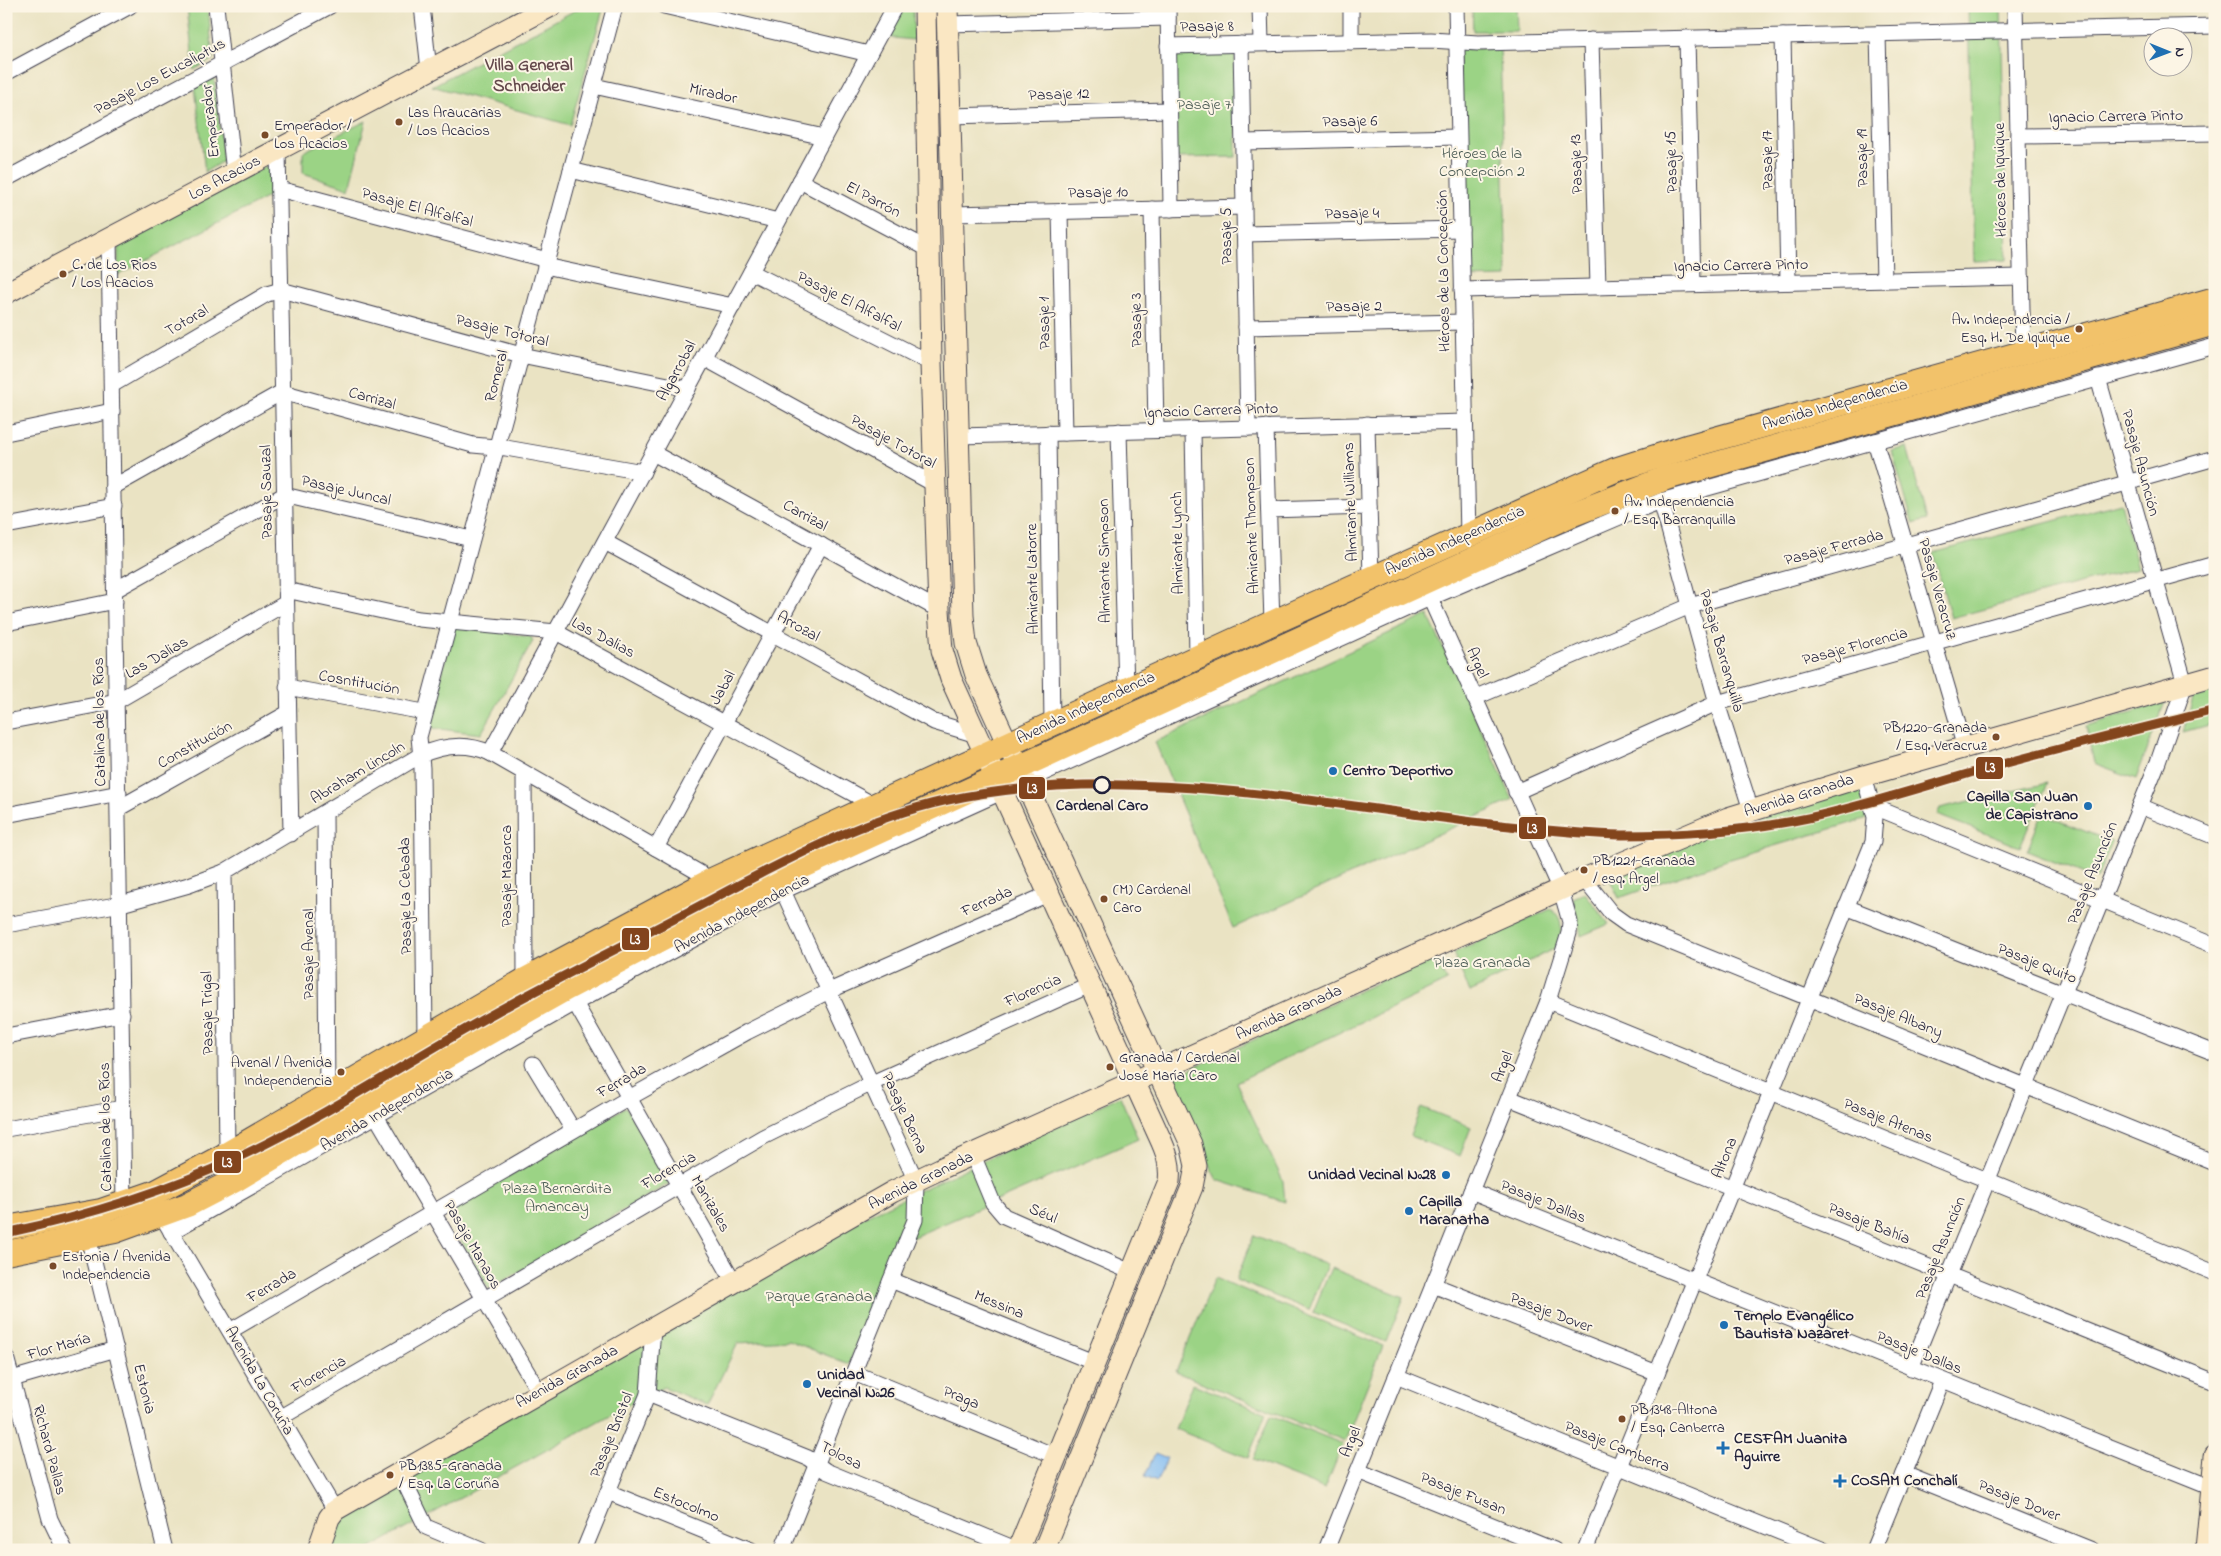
<svg xmlns="http://www.w3.org/2000/svg" width="2221" height="1556" font-family="'Indie Flower',sans-serif">
<rect width="100%" height="100%" fill="#fcf5e5"/>
<filter id="ink" filterUnits="userSpaceOnUse"><feTurbulence type="fractalNoise" baseFrequency=".02" numOctaves="2"/><feDisplacementMap in="SourceGraphic" scale="10" xChannelSelector="R" yChannelSelector="G"/><feConvolveMatrix kernelMatrix="1 2 1 2 8 2 1 2 1" color-interpolation-filters="sRGB"/></filter>
<filter id="wash" filterUnits="userSpaceOnUse"><feTurbulence type="fractalNoise" baseFrequency=".0096" numOctaves="4" result="noise"/><feDisplacementMap in="SourceGraphic" scale="20" xChannelSelector="R" yChannelSelector="G"/><feGaussianBlur stdDeviation="1.12" result="paint"/><feColorMatrix in="noise" values="0 0 0 0 0 0 0 0 0 0 0 0 0 0 0 0 0 1.4 0 .05"/><feComposite in="paint" operator="in"/></filter>
<g filter="url(#wash)">
<rect width="100%" height="100%" fill="#eae3c3"/>
<g fill="#9bd385" stroke="#5e7a60">
<polygon points="187,6 208,6 213,59 194,70"/>
<polygon points="583,6 604,6 570,125 432,86"/>
<polygon points="899,6 913,6 914,40 883,37"/>
<polygon points="1472,6 1516,6 1517,31 1473,31"/>
<polygon points="1968,6 2001,6 2007,260 1974,261"/>
<polygon points="1500,48 1507,277 1465,278 1458,49"/>
<polygon points="1235,52 1236,157 1174,158 1173,53"/>
<polygon points="214,76 223,161 205,172 195,87"/>
<polygon points="366,121 349,188 303,173 303,152"/>
<polygon points="270,164 270,196 118,275 118,243"/>
<polygon points="1907,447 1927,520 1913,524 1892,451"/>
<polygon points="2121,503 2138,568 1951,618 1933,553"/>
<polygon points="1428,615 1513,800 1233,928 1155,742"/>
<polygon points="455,625 531,637 533,641 481,734 432,728 428,722"/>
<polygon points="2215,691 2215,723 2183,732 2193,698"/>
<polygon points="2165,702 2136,779 2094,763 2086,726"/>
<polygon points="1858,783 1868,818 1727,860 1619,898 1608,876 1687,841"/>
<polygon points="2047,783 2020,847 1937,815 1940,808"/>
<polygon points="2042,814 2112,842 2097,879 2027,851"/>
<polygon points="1585,893 1609,924 1581,936 1573,898"/>
<path d="M1551 909C1565 919 1561 931 1559 946L1470 992 1453 953Z"/>
<polygon points="1434,956 1447,981 1236,1082 1283,1181 1285,1202 1217,1180 1208,1163 1174,1077"/>
<polygon points="1120,1096 1138,1139 895,1245 849,1364 788,1340 738,1343 707,1405 664,1387 622,1408 367,1550 328,1550 339,1515 821,1237"/>
<polygon points="626,1107 670,1183 489,1289 445,1213"/>
<polygon points="1421,1107 1471,1127 1460,1156 1410,1136"/>
<polygon points="1254,1235 1327,1265 1309,1310 1236,1280"/>
<polygon points="1331,1268 1404,1297 1386,1342 1313,1312"/>
<polygon points="1215,1278 1383,1346 1345,1441 1176,1372"/>
<polygon points="1193,1384 1266,1413 1248,1458 1175,1429"/>
<polygon points="1271,1415 1343,1444 1325,1489 1253,1460"/>
<polygon points="154,1543 151,1550 101,1550"/>
</g>
<polygon fill="#81bcf3" stroke="#526f97" points="1155,1453 1167,1458 1157,1481 1145,1476"/>
</g>
<g filter="url(#ink)">
<g fill="none" stroke-linecap="round" stroke-linejoin="round">
<defs>
<g id="street">
<polyline points="216,6 234,173"/>
<polyline points="422,6 429,70"/>
<polyline points="664,6 869,54"/>
<polyline points="1168,6 1171,209"/>
<polyline points="1260,6 1261,43"/>
<polyline points="1351,6 1351,42"/>
<polyline points="1456,6 1468,536"/>
<polyline points="2015,6 2023,353"/>
<polyline points="948,24 1168,18"/>
<polyline points="1878,34 1884,280"/>
<polyline points="1783,36 1788,282"/>
<polyline points="1687,38 1693,284"/>
<polyline points="1591,40 1598,287"/>
<polyline points="1241,44 1248,428"/>
<polyline points="1168,46 1431,40 1478,43 2215,26"/>
<polyline points="6,73 130,6"/>
<polyline points="594,86 824,137"/>
<polyline points="950,116 1169,110"/>
<polyline points="2018,136 2215,133"/>
<polyline points="1243,142 1458,137"/>
<polyline points="278,150 291,834"/>
<polyline points="571,170 778,221"/>
<polyline points="6,179 330,6"/>
<polyline points="800,181 930,250"/>
<polyline points="279,189 547,260"/>
<polyline points="1152,209 1156,430"/>
<polyline points="1060,212 1065,433"/>
<polyline points="953,214 1244,207"/>
<polyline points="1244,234 1461,229"/>
<polyline points="109,239 124,1205"/>
<polyline points="545,266 733,306"/>
<polyline points="751,272 931,363"/>
<polyline points="1462,290 2021,277"/>
<polyline points="1246,327 1463,322"/>
<polyline points="704,358 934,484"/>
<polyline points="112,385 267,294 281,290 521,355 688,389"/>
<polyline points="1367,424 1371,579"/>
<polyline points="1266,427 1272,623"/>
<polyline points="1193,429 1197,657"/>
<polyline points="1119,431 1126,690"/>
<polyline points="6,433 112,411"/>
<polyline points="1048,433 1052,724"/>
<polyline points="959,436 1465,422"/>
<polyline points="1875,441 1965,748"/>
<polyline points="653,453 939,610"/>
<polyline points="113,487 282,392 473,445 506,448 643,472"/>
<polyline points="1661,501 1717,703 1751,810"/>
<polyline points="1269,510 1369,507"/>
<polyline points="6,526 114,506"/>
<polyline points="605,542 934,722 977,735"/>
<polyline points="115,590 284,495 471,539"/>
<polyline points="286,590 419,619 556,632 874,805"/>
<polyline points="6,623 115,601"/>
<polyline points="287,687 424,712"/>
<polyline points="1474,698 1690,606 2215,458"/>
<polyline points="6,722 117,701 286,603"/>
<polyline points="490,753 895,6"/>
<polyline points="524,773 525,980"/>
<polyline points="1516,792 1717,703 2215,564"/>
<polyline points="1872,806 2215,946"/>
<polyline points="2140,806 2215,837"/>
<polyline points="119,808 288,713"/>
<polyline points="325,813 327,1095"/>
<polyline points="6,815 119,793"/>
<polyline points="656,848 821,545"/>
<polyline points="224,872 227,1154"/>
<polyline points="1584,879 1612,914 1626,924 2215,1163"/>
<polyline points="1846,907 2215,1053"/>
<path d="M6 925 121 904 189 885 224 872 419 756C443 745 466 742 490 753L712 880"/>
<polyline points="570,994 734,1282"/>
<polyline points="1548,1001 2215,1273"/>
<polyline points="6,1036 122,1014"/>
<polyline points="425,1037 422,768 419,737 615,6"/>
<polyline points="533,1064 573,1130"/>
<polyline points="1509,1098 2215,1382"/>
<polyline points="376,1116 539,1392"/>
<polyline points="6,1129 123,1108"/>
<polyline points="973,1155 993,1203 1004,1216 1131,1272"/>
<polyline points="1471,1191 2215,1489"/>
<polyline points="166,1223 335,1510"/>
<polyline points="171,1232 575,1003 783,891 1430,598 1622,516 1661,501 2215,346"/>
<polyline points="88,1237 165,1550"/>
<polyline points="891,1280 1093,1362"/>
<polyline points="1433,1285 1657,1373"/>
<polyline points="230,1331 629,1098 747,1032 829,991 1048,894"/>
<polyline points="6,1357 50,1519 65,1550"/>
<polyline points="1911,1368 2158,762 2185,684 2098,378"/>
<polyline points="854,1373 1055,1456"/>
<polyline points="1396,1376 1824,1550"/>
<polyline points="12,1379 116,1349"/>
<polyline points="648,1394 808,1458 826,1471 1018,1550"/>
<polyline points="280,1418 763,1137 872,1083 1090,985"/>
<polyline points="1358,1471 1554,1550"/>
<polyline points="400,1473 426,1527 481,1550"/>
<polyline points="1904,1474 2092,1550"/>
<polyline points="608,1492 751,1550"/>
<polyline points="584,1550 648,1394 653,1329"/>
<polyline points="782,1550 915,1220 916,1181 783,891"/>
<polyline points="1326,1550 1548,1001 1569,933 1570,922 1561,890 1430,598"/>
<polyline points="1585,1550 1873,842 1875,817 1864,776"/>
<polyline points="1873,1550 1942,1381"/>
</g>
<g id="secondary">
<path d="M925 6 931 363 939 610 942 650 951 679 1159 1136C1166 1151 1171 1164 1169 1181L1018 1550"/>
<polyline points="947,6 963,616 966,643 976,675 1191,1144 1196,1166 1192,1187 1044,1550"/>
<polyline points="6,293 551,6"/>
<polyline points="318,1550 329,1518 335,1510 892,1192 942,1168 1584,879 1728,818 1864,776 2215,676"/>
<polyline points="2206,1550 2215,1456"/>
</g>
<g id="primary">
<polyline points="6,1228 101,1211 156,1192 227,1154 525,980 712,880 1272,623 1545,501 1615,470 1690,446 2215,299"/>
<polyline points="6,1253 115,1231 187,1205 237,1179 364,1103 567,988 775,879 1568,516 1666,478 2215,323"/>
</g>
</defs>
<use href="#street" stroke="#403f4f" stroke-width="17"/>
<use href="#secondary" stroke="#403f4f" stroke-width="23"/>
<use href="#primary" stroke="#403f4f" stroke-width="26"/>
<use href="#street" stroke="#fff" stroke-width="15"/>
<use href="#secondary" stroke="#fae7c3" stroke-width="21"/>
<use href="#primary" stroke="#f2c26a" stroke-width="24"/>
<defs>
<path id="metro-1" d="M6 1233C86 1216 165 1192 239 1157 320 1119 395 1069 473 1025 541 986 611 952 680 916 766 871 852 821 948 800 1124 763 1306 802 1482 823 1529 828 1575 834 1622 835 1684 835 1747 831 1808 818 1868 805 1928 785 1988 768 2063 747 2139 729 2215 710"/>
</defs>
<use href="#metro-1" stroke="#fcf5e5" stroke-width="12"/>
<use href="#metro-1" stroke="#83441d" stroke-width="9"/>
</g>
</g>
<g fill="#7a4b2a" stroke="#fcf5e5" stroke-width="2">
<circle cx="399" cy="122" r="4.5"/>
<circle cx="265" cy="135" r="4.5"/>
<circle cx="63" cy="274" r="4.5"/>
<circle cx="2079" cy="329" r="4.5"/>
<circle cx="1615" cy="511" r="4.5"/>
<circle cx="1996" cy="737" r="4.5"/>
<circle cx="1584" cy="870" r="4.5"/>
<circle cx="1104" cy="899" r="4.5"/>
<circle cx="1110" cy="1067" r="4.5"/>
<circle cx="341" cy="1072" r="4.5"/>
<circle cx="53" cy="1266" r="4.5"/>
<circle cx="1622" cy="1419" r="4.5"/>
<circle cx="390" cy="1475" r="4.5"/>
</g>
<g fill="#1f6fb2" stroke="#fcf5e5" stroke-width="2">
<circle cx="1333" cy="771" r="5"/>
<circle cx="2088" cy="806" r="5"/>
<circle cx="1446" cy="1175" r="5"/>
<circle cx="1409" cy="1211" r="5"/>
<circle cx="1724" cy="1325" r="5"/>
<circle cx="807" cy="1384" r="5"/>
<path d="M1720.5 1440.5h5v5h5v5h-5v5h-5v-5h-5v-5h5z"/>
<path d="M1837.5 1473.5h5v5h5v5h-5v5h-5v-5h-5v-5h5z"/>
</g>
<circle fill="#fcf5e5" stroke="#22223b" stroke-width="2.5" cx="1102" cy="785" r="8"/>
<g text-anchor="middle" dominant-baseline="central" stroke-width="4" stroke-linejoin="round" paint-order="stroke">
<g font-size="15" fill="#22223b" stroke="#fcf5e5" text-anchor="start">
<text x="408" y="113">Las Araucarias<tspan x="408" dy="18">/ Los Acacios</tspan></text>
<text x="274" y="126">Emperador /<tspan x="274" dy="18">Los Acacios</tspan></text>
<text x="72" y="265">C. de Los Rios<tspan x="72" dy="18">/ Los Acacios</tspan></text>
<text x="2070" y="320" text-anchor="end">Av. Independencia /<tspan x="2070" dy="18">Esq. H. De Iquique</tspan></text>
<text x="1624" y="502">Av. Independencia<tspan x="1624" dy="18">/ Esq. Barranquilla</tspan></text>
<text x="1987" y="728" text-anchor="end">PB1220-Granada<tspan x="1987" dy="18">/ Esq. Veracruz</tspan></text>
<text x="1593" y="861">PB1221-Granada<tspan x="1593" dy="18">/ esq. Argel</tspan></text>
<text x="1113" y="890">(M) Cardenal<tspan x="1113" dy="18">Caro</tspan></text>
<text x="1119" y="1058">Granada / Cardenal<tspan x="1119" dy="18">José María Caro</tspan></text>
<text x="332" y="1063" text-anchor="end">Avenal / Avenida<tspan x="332" dy="18">Independencia</tspan></text>
<text x="62" y="1257">Estonia / Avenida<tspan x="62" dy="18">Independencia</tspan></text>
<text x="1631" y="1410">PB1348-Altona<tspan x="1631" dy="18">/ Esq. Canberra</tspan></text>
<text x="399" y="1466">PB1385-Granada<tspan x="399" dy="18">/ Esq. La Coruña</tspan></text>
</g>
<g font-size="16" fill="#22223b" stroke="#fcf5e5">
<text transform="translate(1207 27) rotate(-1)">Pasaje 8</text>
<text transform="translate(160 77) rotate(-28)">Pasaje Los Eucaliptus</text>
<text transform="translate(713 94) rotate(13)">Mirador</text>
<text transform="translate(1059 95) rotate(-2)">Pasaje 12</text>
<text transform="translate(2116 117) rotate(-1)">Ignacio Carrera Pinto</text>
<text transform="translate(211 121) rotate(-96)">Emperador</text>
<text transform="translate(1350 122) rotate(-1)">Pasaje 6</text>
<text transform="translate(1863 158) rotate(-91)">Pasaje 19</text>
<text transform="translate(1768 160) rotate(-91)">Pasaje 17</text>
<text transform="translate(1672 162) rotate(-92)">Pasaje 15</text>
<text transform="translate(1577 164) rotate(-92)">Pasaje 13</text>
<text transform="translate(225 178) rotate(-28)">Los Acacios</text>
<text transform="translate(2001 180) rotate(-91)">Héroes de Iquique</text>
<text transform="translate(1098 193) rotate(-1)">Pasaje 10</text>
<text transform="translate(873 200) rotate(28)">El Parrón</text>
<text transform="translate(417 208) rotate(15)">Pasaje El Alfalfal</text>
<text transform="translate(1352 214) rotate(-1)">Pasaje 4</text>
<text transform="translate(1227 236) rotate(-91)">Pasaje 5</text>
<text transform="translate(1741 266) rotate(-1)">Ignacio Carrera Pinto</text>
<text transform="translate(1444 271) rotate(-91)">Héroes de La Concepción</text>
<text transform="translate(849 302) rotate(27)">Pasaje El Alfalfal</text>
<text transform="translate(1354 307) rotate(-1)">Pasaje 2</text>
<text transform="translate(1137 320) rotate(-91)">Pasaje 3</text>
<text transform="translate(187 321) rotate(-30)">Totoral</text>
<text transform="translate(1045 323) rotate(-91)">Pasaje 1</text>
<text transform="translate(502 331) rotate(14)">Pasaje Totoral</text>
<text transform="translate(677 371) rotate(-62)">Algarrobal</text>
<text transform="translate(497 376) rotate(-75)">Romeral</text>
<text transform="translate(372 399) rotate(16)">Carrizal</text>
<text transform="translate(1835 405) rotate(-16)">Avenida Independencia</text>
<text transform="translate(1211 411) rotate(-2)">Ignacio Carrera Pinto</text>
<text transform="translate(893 442) rotate(29)">Pasaje Totoral</text>
<text transform="translate(2140 463) rotate(75)">Pasaje Asunción</text>
<text transform="translate(346 491) rotate(13)">Pasaje Juncal</text>
<text transform="translate(267 492) rotate(-91)">Pasaje Sauzal</text>
<text transform="translate(1351 502) rotate(-92)">Almirante Williams</text>
<text transform="translate(805 516) rotate(29)">Carrizal</text>
<text transform="translate(1252 526) rotate(-92)">Almirante Thompson</text>
<text transform="translate(1455 541) rotate(-24)">Avenida Independencia</text>
<text transform="translate(1178 543) rotate(-91)">Almirante Lynch</text>
<text transform="translate(1834 548) rotate(-15)">Pasaje Ferrada</text>
<text transform="translate(1105 561) rotate(-91)">Almirante Simpson</text>
<text transform="translate(1033 579) rotate(-91)">Almirante Latorre</text>
<text transform="translate(1937 589) rotate(74)">Pasaje Veracruz</text>
<text transform="translate(798 627) rotate(29)">Arrozal</text>
<text transform="translate(603 638) rotate(28)">Las Dalias</text>
<text transform="translate(1855 647) rotate(-15)">Pasaje Florencia</text>
<text transform="translate(1721 651) rotate(74)">Pasaje Barranquilla</text>
<text transform="translate(157 658) rotate(-30)">Las Dalias</text>
<text transform="translate(1477 663) rotate(66)">Argel</text>
<text transform="translate(359 683) rotate(10)">Cosntitución</text>
<text transform="translate(723 688) rotate(-61)">Jabal</text>
<text transform="translate(1086 708) rotate(-25)">Avenida Independencia</text>
<text transform="translate(100 722) rotate(-91)">Catalina de los Ríos</text>
<text transform="translate(195 745) rotate(-29)">Constitución</text>
<text transform="translate(358 773) rotate(-31)">Abraham Lincoln</text>
<text transform="translate(1799 796) rotate(-17)">Avenida Granada</text>
<text transform="translate(2093 873) rotate(-68)">Pasaje Asunción</text>
<text transform="translate(507 876) rotate(-90)">Pasaje Mazorca</text>
<text transform="translate(406 896) rotate(-91)">Pasaje La Cebada</text>
<text transform="translate(987 902) rotate(-24)">Ferrada</text>
<text transform="translate(742 914) rotate(-28)">Avenida Independencia</text>
<text transform="translate(309 954) rotate(-90)">Pasaje Avenal</text>
<text transform="translate(2037 964) rotate(22)">Pasaje Quito</text>
<text transform="translate(1033 991) rotate(-24)">Florencia</text>
<text transform="translate(208 1013) rotate(-91)">Pasaje Trigal</text>
<text transform="translate(1289 1013) rotate(-24)">Avenida Granada</text>
<text transform="translate(1898 1016) rotate(22)">Pasaje Albany</text>
<text transform="translate(1503 1067) rotate(-68)">Argel</text>
<text transform="translate(622 1081) rotate(-30)">Ferrada</text>
<text transform="translate(387 1110) rotate(-30)">Avenida Independencia</text>
<text transform="translate(904 1113) rotate(65)">Pasaje Berna</text>
<text transform="translate(1888 1121) rotate(22)">Pasaje Atenas</text>
<text transform="translate(106 1127) rotate(-91)">Catalina de los Ríos</text>
<text transform="translate(1725 1158) rotate(-68)">Altona</text>
<text transform="translate(669 1171) rotate(-30)">Florencia</text>
<text transform="translate(921 1181) rotate(-26)">Avenida Granada</text>
<text transform="translate(1543 1202) rotate(22)">Pasaje Dallas</text>
<text transform="translate(710 1204) rotate(60)">Manizales</text>
<text transform="translate(1043 1214) rotate(24)">Séul</text>
<text transform="translate(1869 1224) rotate(22)">Pasaje Bahía</text>
<text transform="translate(472 1245) rotate(60)">Pasaje Manaos</text>
<text transform="translate(1941 1248) rotate(-68)">Pasaje Asunción</text>
<text transform="translate(272 1286) rotate(-30)">Ferrada</text>
<text transform="translate(999 1305) rotate(22)">Messina</text>
<text transform="translate(1551 1313) rotate(21)">Pasaje Dover</text>
<text transform="translate(59 1347) rotate(-16)">Flor María</text>
<text transform="translate(1919 1353) rotate(22)">Pasaje Dallas</text>
<text transform="translate(319 1375) rotate(-30)">Florencia</text>
<text transform="translate(567 1377) rotate(-29)">Avenida Granada</text>
<text transform="translate(259 1381) rotate(60)">Avenida La Coruña</text>
<text transform="translate(144 1389) rotate(76)">Estonia</text>
<text transform="translate(961 1398) rotate(22)">Praga</text>
<text transform="translate(612 1435) rotate(-68)">Pasaje Bristol</text>
<text transform="translate(1351 1442) rotate(-68)">Argel</text>
<text transform="translate(1617 1447) rotate(22)">Pasaje Camberra</text>
<text transform="translate(49 1450) rotate(75)">Richard Pallas</text>
<text transform="translate(841 1456) rotate(27)">Tolosa</text>
<text transform="translate(1463 1494) rotate(22)">Pasaje Fusan</text>
<text transform="translate(2019 1501) rotate(22)">Pasaje Dover</text>
<text transform="translate(686 1505) rotate(22)">Estocolmo</text>
</g>
<g font-size="16" fill="#465751" stroke="#fcf5e5">
<text x="1204" y="105">Pasaje 7</text>
<text x="1482" y="154">Héroes de la<tspan x="1482" dy="18">Concepción 2</tspan></text>
<text x="1482" y="963">Plaza Granada</text>
<text x="557" y="1189">Plaza Bernardita<tspan x="557" dy="18">Amancay</tspan></text>
<text x="819" y="1297">Parque Granada</text>
</g>
<g font-size="16" font-weight="bold" fill="#22223b" stroke="#fcf5e5" text-anchor="start">
<text x="1343" y="771">Centro Deportivo</text>
<text x="2078" y="797" text-anchor="end">Capilla San Juan<tspan x="2078" dy="18">de Capistrano</tspan></text>
<text x="1436" y="1175" text-anchor="end">Unidad Vecinal Nº28</text>
<text x="1419" y="1202">Capilla<tspan x="1419" dy="18">Maranatha</tspan></text>
<text x="1734" y="1316">Templo Evangélico<tspan x="1734" dy="18">Bautista Nazaret</tspan></text>
<text x="817" y="1375">Unidad<tspan x="817" dy="18">Vecinal Nº26</tspan></text>
<text x="1734" y="1439">CESFAM Juanita<tspan x="1734" dy="18">Aguirre</tspan></text>
<text x="1851" y="1481">COSAM Conchalí</text>
</g>
<g font-size="16" font-weight="bold" fill="#22223b" stroke="#fcf5e5">
<text x="1102" y="806">Cardenal Caro</text>
</g>
<g font-size="18" font-weight="bold" fill="#64494c" stroke="#fcf5e5">
<text x="529" y="66">Villa General<tspan x="529" dy="21">Schneider</tspan></text>
</g>
</g>
<g stroke="#fcf5e5" stroke-width="2">
<rect x="1975" y="756" width="29" height="24" rx="5" fill="#83441d"/>
<rect x="1018" y="776" width="28" height="24" rx="5" fill="#83441d"/>
<rect x="1518" y="816" width="29" height="24" rx="5" fill="#83441d"/>
<rect x="621" y="927" width="29" height="24" rx="5" fill="#83441d"/>
<rect x="213" y="1150" width="29" height="24" rx="5" fill="#83441d"/>
</g>
<g font-size="14" text-anchor="middle" font-weight="bold" fill="#fff">
<text x="1990" y="772">L3</text>
<text x="1032" y="793">L3</text>
<text x="1532" y="833">L3</text>
<text x="635" y="944">L3</text>
<text x="227" y="1167">L3</text>
</g>
<rect width="2221" height="1556" fill="none" stroke="#fcf5e5" stroke-width="25"/>
<g transform="translate(2168 52) rotate(91)"><circle r="24" fill="#fcf5e5" stroke="#a5a1a1"/>
<path d="M0-4L9 19L0 12L-9 19Z" fill="#1f6fb2"/>
<text y="-8" font-size="14" font-weight="bold" text-anchor="middle" fill="#22223b">N</text>
</g>
</svg>
